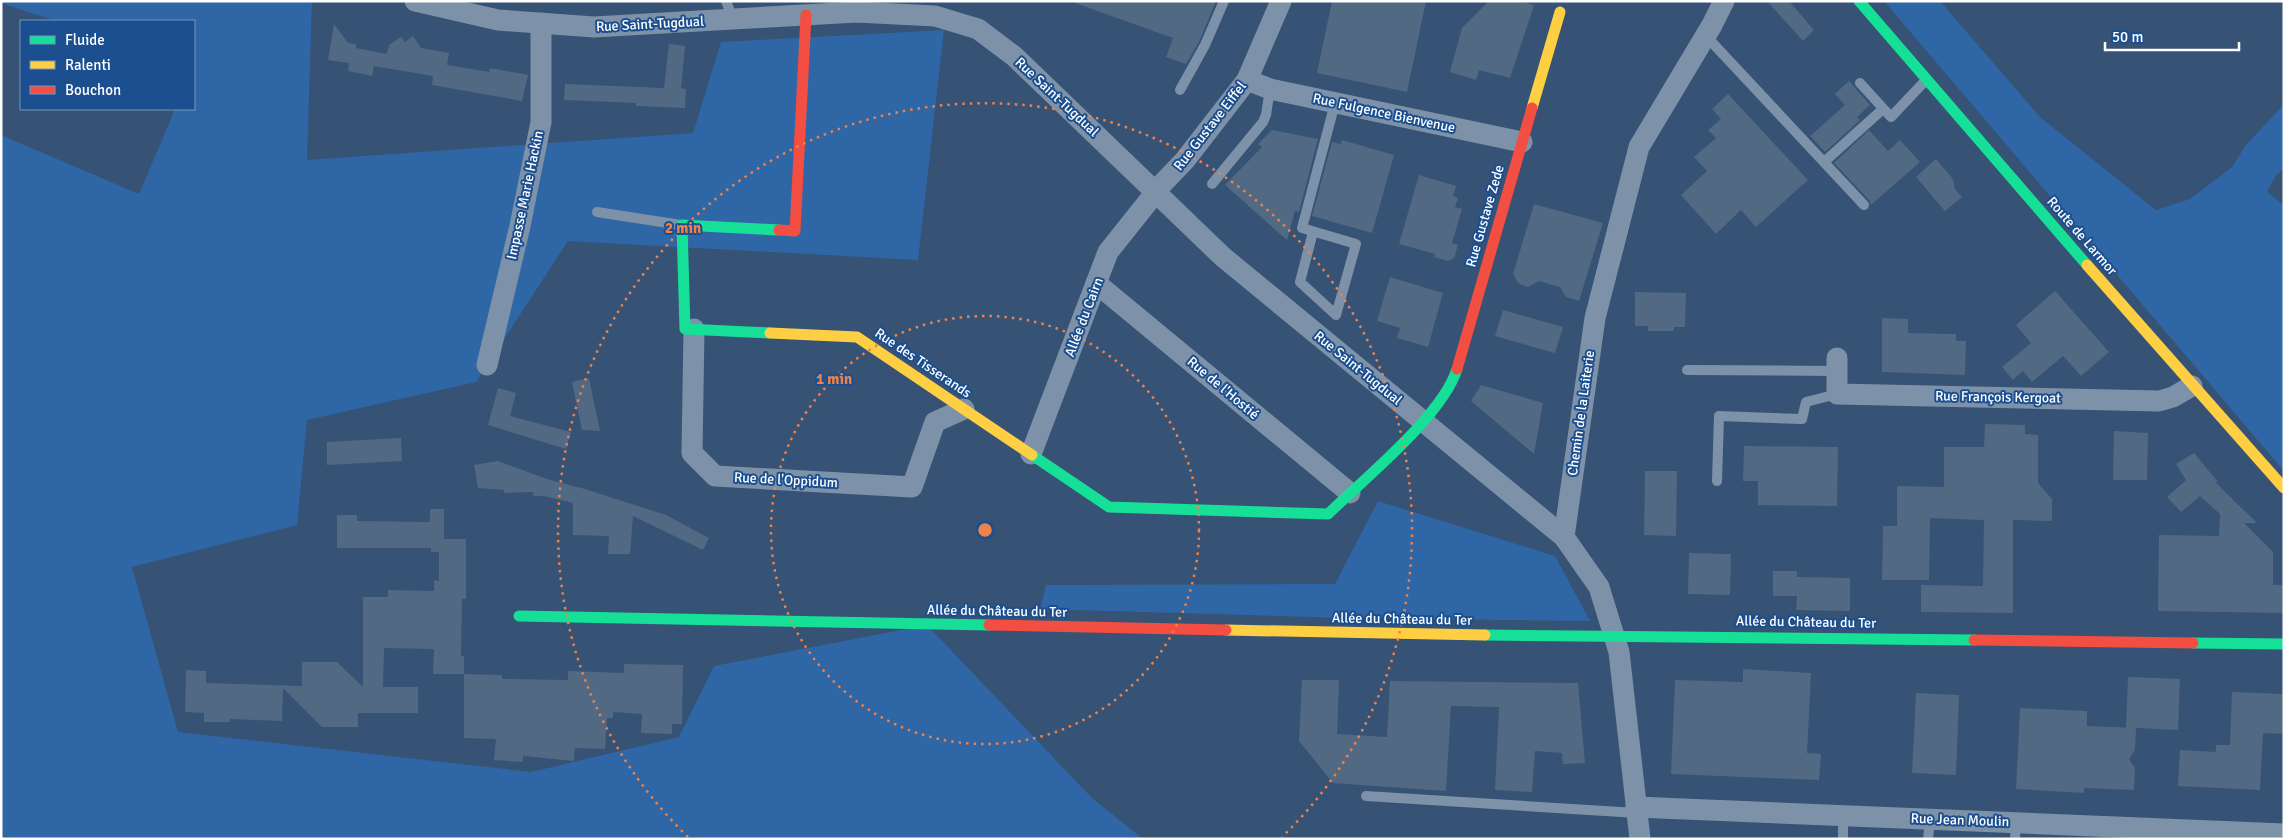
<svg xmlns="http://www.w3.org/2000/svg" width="2285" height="840" font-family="Signika,sans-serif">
<rect width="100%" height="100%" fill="#365274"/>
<g fill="#2f66a5">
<polygon points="1,1 312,1 307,160 693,133 721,42 944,30 918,260 568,241 476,382 307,420 297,525 132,567 178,732 531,772 679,737 714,666 927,625 1092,798 1143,839 1,839 1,135 139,194 175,109 194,109 194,21 56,21 1,3"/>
<polygon points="1884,1 1940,1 2040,117 2156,210 2190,199 2232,167 2246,145 2284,104 2284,169 2276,175 2267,192 2284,205 2284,471"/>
<polygon points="1378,501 1555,556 1590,621 1348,618 1040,609 1046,585 1335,584"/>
</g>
<g fill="#526984">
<polygon points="1076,1 1216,1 1199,42 1186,64 1166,57 1173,38 1075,3"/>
<polygon points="1332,1 1426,1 1407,92 1317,73"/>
<polygon points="1489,1 1521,1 1534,5 1510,78 1479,70 1476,80 1450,72 1462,28"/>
<polygon points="1767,1 1789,1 1814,30 1803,41"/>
<polygon points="334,24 348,43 356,44 356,48 387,54 389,45 401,37 405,42 413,36 421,48 449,53 447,65 489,72 490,68 528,75 522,101 432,85 433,76 374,66 372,76 348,71 349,63 328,60"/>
<polygon points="669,44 685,46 681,88 686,89 685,108 636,106 636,103 564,100 565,84 664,88"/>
<polygon points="1849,81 1870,105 1857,117 1860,120 1825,152 1810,136 1845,105 1835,94"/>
<polygon points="1728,94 1808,180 1756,227 1741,210 1716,234 1681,195 1707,171 1694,157 1716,138 1708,130 1721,119 1712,109"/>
<polygon points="1272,130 1318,139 1299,212 1295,211 1287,240 1225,185 1262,147 1258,144"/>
<polygon points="1869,130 1888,151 1900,140 1920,162 1871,205 1869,200 1834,163"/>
<polygon points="1342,140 1394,155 1372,233 1312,216 1332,142 1341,144"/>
<polygon points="1936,159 1953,179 1955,189 1962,197 1945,211 1916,177"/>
<polygon points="1419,175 1456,186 1453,196 1458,198 1455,207 1462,209 1452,243 1458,245 1454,258 1449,261 1434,257 1435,254 1399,244"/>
<polygon points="1534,204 1603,223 1579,301 1566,297 1560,287 1539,281 1528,287 1519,284 1513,274"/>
<polygon points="1390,277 1443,293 1428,347 1397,338 1400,328 1377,321"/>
<polygon points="2055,291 2109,352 2081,376 2063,356 2032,382 2023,371 2013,380 2002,367 2031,343 2016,325"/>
<polygon points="1635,292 1686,293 1685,327 1674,327 1674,331 1648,331 1648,326 1635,326"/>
<polygon points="1503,310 1563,327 1555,353 1495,336"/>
<polygon points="1882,318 1908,319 1908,333 1956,334 1956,341 1966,341 1965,375 1882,372"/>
<polygon points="589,378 600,431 582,430 572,382"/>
<polygon points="1481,385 1543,403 1534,454 1471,401"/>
<polygon points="498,388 516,393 510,416 571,432 566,449 488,425"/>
<polygon points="1985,424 2025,425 2025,434 2038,435 2038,483 2052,499 2052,521 2013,520 2013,613 1921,612 1921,585 1983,586 1984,520 1930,518 1929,580 1882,580 1883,526 1897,526 1897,486 1944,487 1944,447 1984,447"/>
<polygon points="2114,431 2148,433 2147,480 2113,480"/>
<polygon points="401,438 402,461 327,465 327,442"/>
<polygon points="1744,446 1838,447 1837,506 1758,505 1758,481 1743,481"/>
<polygon points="2194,453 2218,482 2215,482 2257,523 2244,523 2273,552 2273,585 2284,585 2284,613 2158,611 2159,535 2219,536 2220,514 2200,496 2181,512 2167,497 2186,480 2176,464"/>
<polygon points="498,461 547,479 585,489 666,515 709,538 703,550 633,516 630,554 608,554 609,536 573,535 573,503 544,496 533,496 534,492 504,493 504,490 478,488 474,465"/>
<polygon points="1645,471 1677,471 1676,536 1644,535"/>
<polygon points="430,509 444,509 444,539 466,539 466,599 462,599 461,656 464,656 464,674 433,674 434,649 384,648 383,687 418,687 418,713 358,713 358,727 322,727 283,688 282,721 230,719 230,722 204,722 204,713 185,712 186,670 206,671 206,683 302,686 302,662 337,662 363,687 363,597 388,597 388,590 434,591 434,580 439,581 439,552 431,552 431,548 337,548 337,515 357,515 357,521 430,522"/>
<polygon points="1689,553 1731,554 1730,595 1688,594"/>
<polygon points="1773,571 1797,571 1797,577 1850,578 1850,611 1796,610 1797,596 1773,596"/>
<polygon points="624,664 683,665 682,724 672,724 672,734 641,733 642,714 613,712 613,718 607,718 605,749 575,748 574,761 523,756 523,762 494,760 496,739 464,738 464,674 502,675 502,679 568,680 568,671 624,673"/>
<polygon points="1743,669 1811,673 1807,753 1821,754 1819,780 1671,774 1675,680 1743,682"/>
<polygon points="2128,677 2180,679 2178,730 2136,728 2135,750 2129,759 2135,768 2134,790 2084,788 2084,793 2016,789 2020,708 2087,711 2087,726 2136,728 2126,728"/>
<polygon points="1302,680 1339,680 1337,734 1387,737 1390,681 1578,683 1585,763 1563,764 1562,753 1535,751 1532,792 1495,790 1499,707 1451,706 1446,791 1333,783 1299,741"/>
<polygon points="2232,692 2284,694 2284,734 2263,733 2260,790 2178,786 2180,750 2216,752 2216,745 2230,745"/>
<polygon points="1916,693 1959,695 1956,775 1912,773"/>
</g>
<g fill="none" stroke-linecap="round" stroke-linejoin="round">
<g stroke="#7d92a8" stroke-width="10">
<polyline points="726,1 733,19"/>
<polyline points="1706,36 1864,205"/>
<polyline points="1860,83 1891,117 1926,80"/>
<polyline points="1180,90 1205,45 1224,1"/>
<polyline points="1824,162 1883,109"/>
<polyline points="1212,184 1263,122 1266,115 1270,89"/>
<polyline points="597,212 681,225"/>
<polyline points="1313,232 1300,282 1336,315 1356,244 1302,228 1335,103"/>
<polyline points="1687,370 1837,371"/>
<polyline points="1717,481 1719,416 1802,419 1806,402 1837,394"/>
<polyline points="1366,796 1637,813"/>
<polyline points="1843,815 1843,839"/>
<polyline points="1928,839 1930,819"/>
<polyline points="2015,839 2016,822"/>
</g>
<g stroke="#7d92a8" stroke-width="21">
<polyline points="415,1 498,20 594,27 856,12 935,16 978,29 1014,56 1223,257 1564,537 1599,587 1619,652 1640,839"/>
<polyline points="1247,80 1270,89 1522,142"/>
<polyline points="1096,283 1350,493"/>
<polyline points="694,329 692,453 715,476 912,487 935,422 964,409"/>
<polyline points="1837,358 1837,394 2159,401 2173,397 2192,386"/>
<polyline points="487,365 520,226 541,122 541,23"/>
<polyline points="1031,454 1108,252 1163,183 1185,160 1247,80 1281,1"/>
<polyline points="1564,537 1595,318 1639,147 1712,25 1724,1"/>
<polyline points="1636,807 2284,834"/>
</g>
<g stroke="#16e098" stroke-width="11">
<polyline points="1859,1 2087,265"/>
<polyline points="770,333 685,329 682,225 779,230"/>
<path d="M1032 455 1109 507 1328 514C1364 479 1443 415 1457 369"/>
<polyline points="519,616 989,625"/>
<polyline points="1485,635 1974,640"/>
<polyline points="2193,643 2284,644"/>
</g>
<g stroke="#ffcf43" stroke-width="11">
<polyline points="1532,108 1560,12"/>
<polyline points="2087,265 2284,488"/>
<polyline points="770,333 857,337 1032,455"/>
<polyline points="1226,630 1485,635"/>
</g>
<g stroke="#f24e42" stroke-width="11">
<polyline points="779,230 795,231 806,15"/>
<polyline points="1457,369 1532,108"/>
<polyline points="989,625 1226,630"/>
<polyline points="1974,640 2193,643"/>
</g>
</g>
<g fill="none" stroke="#ee8249" stroke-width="2.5" stroke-dasharray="2.5 5">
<circle cx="985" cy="530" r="214"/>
<path d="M688 837A427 427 0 1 1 1282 837"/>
</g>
<g text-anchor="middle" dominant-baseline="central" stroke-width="4" stroke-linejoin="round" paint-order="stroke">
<g font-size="14" fill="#fff" stroke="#1b4f8f">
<text transform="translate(650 24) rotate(-3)">Rue Saint-Tugdual</text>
<text transform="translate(1057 97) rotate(43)">Rue Saint-Tugdual</text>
<text transform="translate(1384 113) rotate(12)">Rue Fulgence Bienvenue</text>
<text transform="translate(1210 126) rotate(-52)">Rue Gustave Eiffel</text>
<text transform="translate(525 195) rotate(-78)">Impasse Marie Hackin</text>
<text transform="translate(1485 216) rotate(-74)">Rue Gustave Zede</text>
<text transform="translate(2082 236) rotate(49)">Route de Larmor</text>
<text transform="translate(1084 317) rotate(-69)">Allée du Cairn</text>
<text transform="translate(923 363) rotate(34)">Rue des Tisserands</text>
<text transform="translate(1358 368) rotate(39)">Rue Saint-Tugdual</text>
<text transform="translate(1223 388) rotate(40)">Rue de l'Hostié</text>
<text transform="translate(1998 397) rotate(1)">Rue François Kergoat</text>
<text transform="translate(1581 413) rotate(-82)">Chemin de la Laiterie</text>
<text transform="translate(786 480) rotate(3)">Rue de l'Oppidum</text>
<text transform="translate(997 611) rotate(1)">Allée du Château du Ter</text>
<text transform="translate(1402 619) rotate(1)">Allée du Château du Ter</text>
<text transform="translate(1806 622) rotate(1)">Allée du Château du Ter</text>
<text transform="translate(1960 820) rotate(2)">Rue Jean Moulin</text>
</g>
</g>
<circle cx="985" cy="530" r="8" fill="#ee8249" stroke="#1b4f8f" stroke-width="2.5"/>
<g font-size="15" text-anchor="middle" font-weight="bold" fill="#ee8249" stroke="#1b4f8f" stroke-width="4" stroke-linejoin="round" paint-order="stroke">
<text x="683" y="233">2 min</text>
<text x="834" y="384">1 min</text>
</g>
<rect width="2285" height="840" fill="none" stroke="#ffffff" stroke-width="5"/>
<rect x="20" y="20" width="175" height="90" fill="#1b4f8f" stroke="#7695bc"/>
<rect x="30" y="36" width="25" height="8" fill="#16e098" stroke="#7695bc"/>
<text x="65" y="45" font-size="15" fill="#ffffff">Fluide</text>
<rect x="30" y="61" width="25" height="8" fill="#ffcf43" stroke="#7695bc"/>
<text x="65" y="70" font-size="15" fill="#ffffff">Ralenti</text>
<rect x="30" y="86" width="25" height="8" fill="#f24e42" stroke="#7695bc"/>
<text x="65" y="95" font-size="15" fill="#ffffff">Bouchon</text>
<path d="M2105 42v8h134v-8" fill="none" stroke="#ffffff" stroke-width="2.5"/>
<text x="2112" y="42" font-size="15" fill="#ffffff" stroke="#1b4f8f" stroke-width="4" paint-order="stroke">50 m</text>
</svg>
